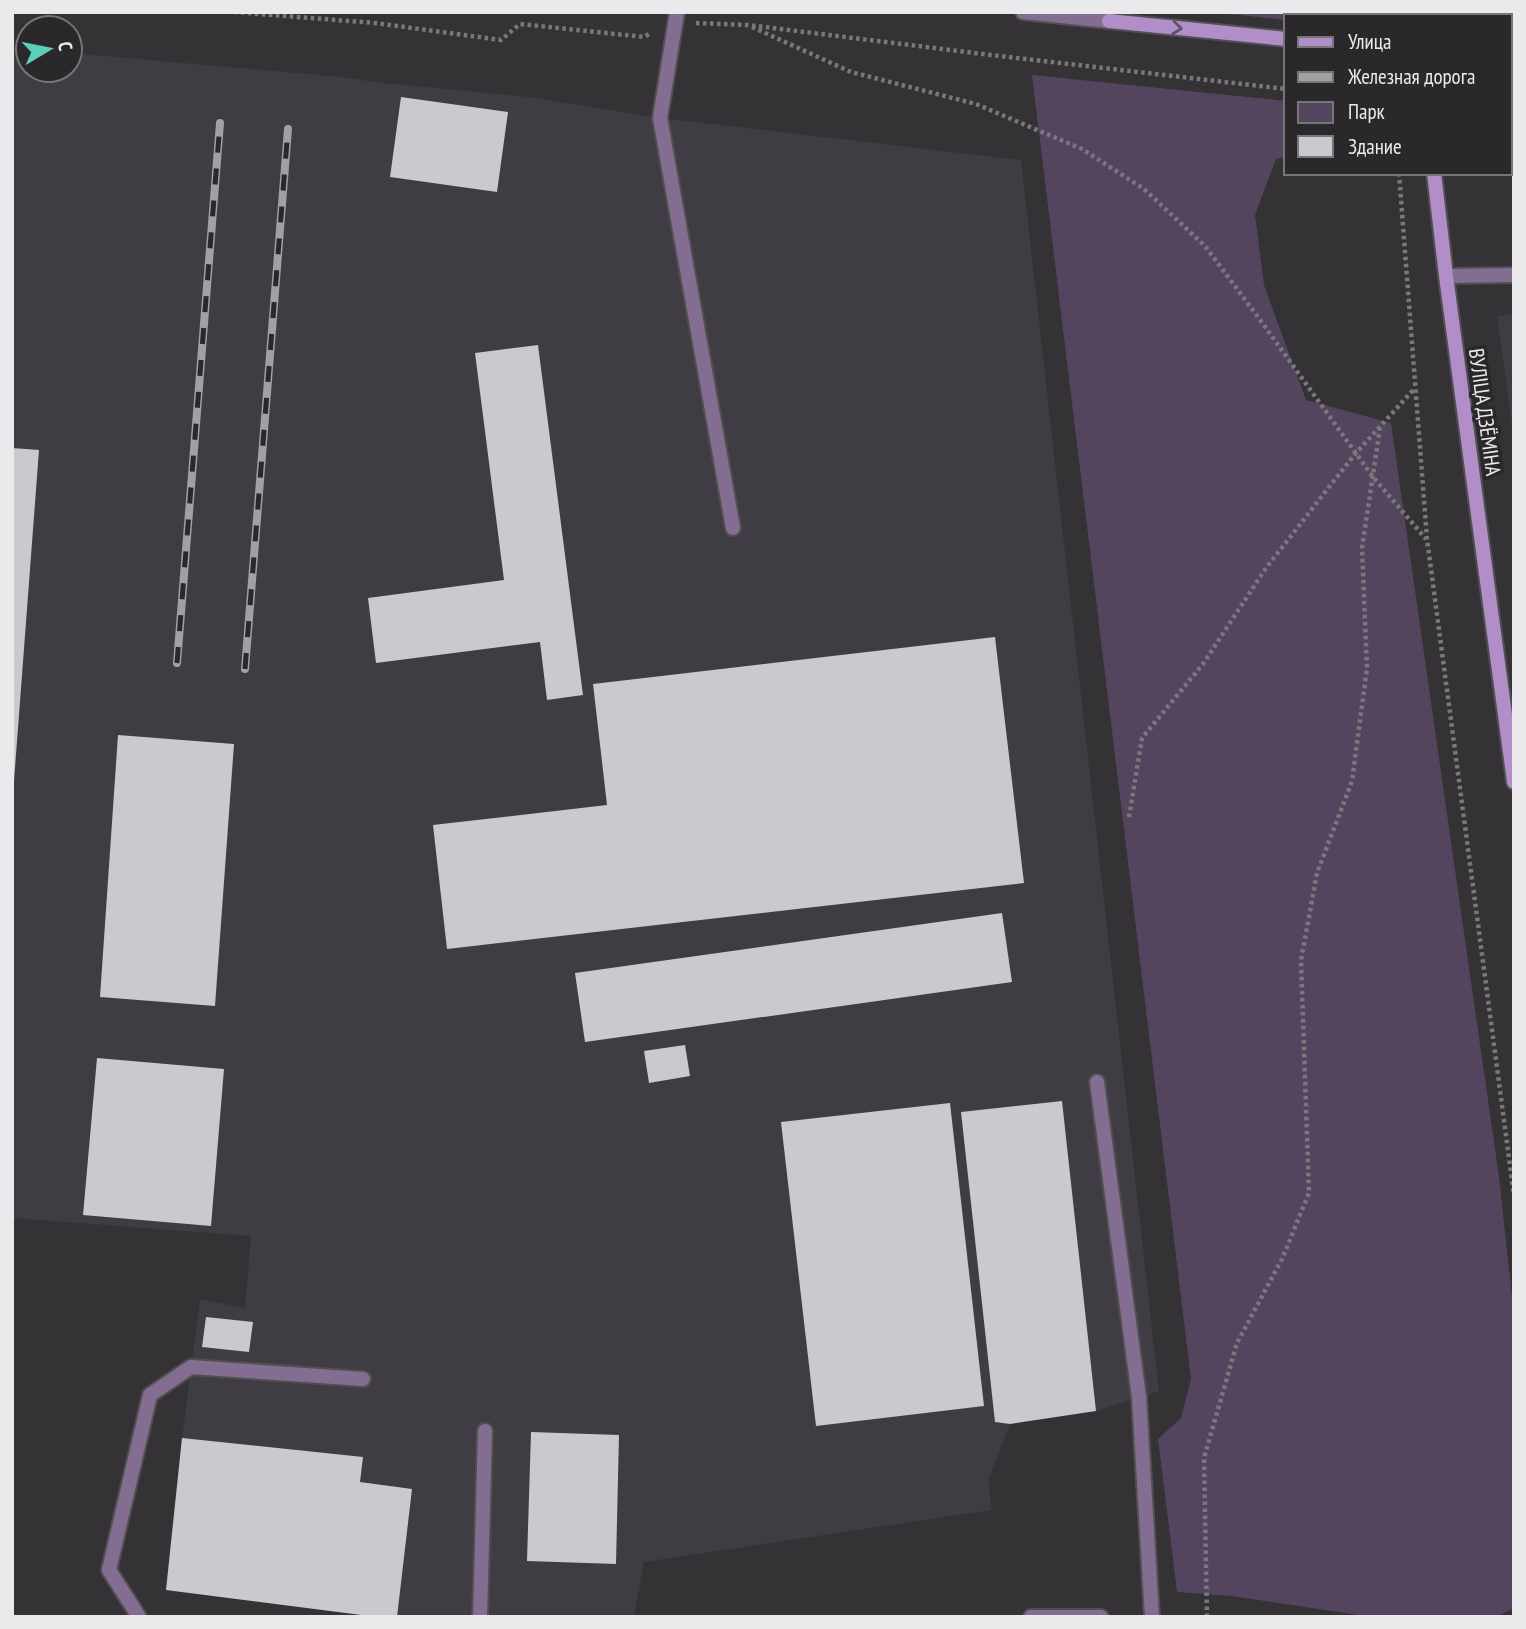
<svg xmlns="http://www.w3.org/2000/svg" width="1526" height="1629" font-family="'PT Sans Narrow',sans-serif">
<rect width="100%" height="100%" fill="#343235"/>
<g fill="#403c43">
<polygon points="12,49 28,50 28,70 70,70 70,53 342,77 374,82 529,97 660,118 1021,160 1159,1391 1096,1411 1010,1424 989,1479 991,1510 644,1562 634,1617 377,1617 166,1590 182,1438 200,1299 245,1308 251,1236 12,1218"/>
<polygon points="1514,313 1514,438 1497,316"/>
</g>
<g fill="#54455e">
<polygon points="1210,12 1374,12 1368,16 1286,16 1286,20"/>
<polygon points="1032,75 1286,101 1286,157 1276,159 1255,215 1264,285 1306,400 1391,423 1499,1177 1514,1315 1514,1608 1496,1617 1372,1617 1232,1596 1177,1592 1158,1439 1181,1418 1191,1379"/>
</g>
<g fill="#cbc9cd">
<polygon points="401,97 508,112 497,192 390,177"/>
<polygon points="538,345 583,695 547,700 540,642 376,663 368,598 504,580 475,353"/>
<polygon points="12,448 39,450 14,781 12,781"/>
<polygon points="995,637 1024,883 447,949 433,825 607,805 593,684"/>
<polygon points="118,735 234,744 215,1006 100,997"/>
<polygon points="1002,913 1012,982 585,1042 575,973"/>
<polygon points="685,1045 690,1076 649,1083 644,1051"/>
<polygon points="97,1058 224,1069 211,1226 83,1215"/>
<polygon points="1062,1101 1096,1411 1010,1424 995,1422 961,1112"/>
<polygon points="950,1103 984,1406 816,1426 781,1122"/>
<polygon points="206,1317 253,1322 249,1352 202,1347"/>
<polygon points="531,1432 619,1435 616,1564 527,1561"/>
<polygon points="182,1438 363,1457 360,1482 412,1489 397,1617 377,1617 166,1590"/>
</g>
<g fill="none" stroke-linecap="round" stroke-linejoin="round">
<defs>
<g id="service">
<polyline points="677,12 660,118 733,528"/>
<polyline points="1446,276 1514,275"/>
<polyline points="1097,1082 1139,1397 1152,1617"/>
<polyline points="139,1617 109,1570 150,1395 191,1367 363,1379"/>
<polyline points="480,1617 485,1431"/>
<polyline points="1031,1617 1101,1617"/>
</g>
<polyline id="tertiary" points="1023,12 1109,21"/>
<g id="secondary">
<polyline points="1423,12 1423,16"/>
<polyline points="1109,21 1286,39"/>
<polyline points="1510,63 1514,64"/>
<polyline points="1434,173 1446,276 1514,782"/>
</g>
</defs>
<use href="#service" stroke="#514f52" stroke-width="18"/>
<use href="#tertiary" stroke="#514f52" stroke-width="18"/>
<use href="#secondary" stroke="#514f52" stroke-width="18"/>
<g stroke="#7a787b" stroke-width="4.5" stroke-dasharray="3.5 3.5" stroke-linecap="butt">
<polyline points="234,12 375,23 501,40 520,24 644,37 651,33"/>
<polyline points="1383,12 1383,16"/>
<polyline points="696,23 748,25 991,55 1286,89"/>
<polyline points="752,27 851,72 976,104 1082,149 1144,189 1205,246 1258,317 1373,477 1426,539"/>
<polyline points="1510,115 1514,116"/>
<polyline points="1399,173 1427,539 1514,1196"/>
<polyline points="1129,817 1142,738 1203,664 1266,568 1333,482 1356,453 1415,388"/>
<polyline points="1207,1617 1204,1458 1237,1343 1282,1259 1309,1193 1301,960 1317,873 1352,781 1367,668 1362,548 1380,428"/>
</g>
<use href="#service" stroke="#836e92" stroke-width="14"/>
<use href="#tertiary" stroke="#836e92" stroke-width="14"/>
<use href="#secondary" stroke="#b18ec7" stroke-width="14"/>
<defs>
<g id="rail">
<polyline points="177,663 220,123"/>
<polyline points="245,669 288,129"/>
</g>
</defs>
<use href="#rail" stroke="#a2a0a3" stroke-width="8"/>
<use href="#rail" stroke="#2a282b" stroke-width="5" stroke-dasharray="16" stroke-linecap="butt"/>
</g>
<defs><path id="oneway-chevron" d="M-2-3.5L2.5 0L-2 3.5" fill="none" stroke-width="1.6" stroke-linecap="round" stroke-linejoin="round" transform="scale(1.75)"/></defs>
<use stroke="#605169" href="#oneway-chevron" transform="translate(1177 28) rotate(6)"/>
<g text-anchor="middle" dominant-baseline="central" stroke-width="7" stroke-linejoin="round" paint-order="stroke">
<g font-size="21" fill="#eae9eb" stroke="#2a282b">
<text transform="translate(1485 412) rotate(82)">ВУЛІЦА ДЗЁМІНА</text>
</g>
</g>
<rect width="1526" height="1629" fill="none" stroke="#eae9eb" stroke-width="28"/>
<rect x="1284" y="14" width="228" height="161" fill="#2a282b" stroke="#777578" stroke-width="2"/>
<rect x="1298" y="37" width="35" height="10" fill="#b18ec7" stroke="#777578" stroke-width="2"/>
<text x="1348" y="49" font-size="21" fill="#eae9eb">Улица</text>
<rect x="1298" y="72" width="35" height="10" fill="#a2a0a3" stroke="#777578" stroke-width="2"/>
<text x="1348" y="84" font-size="21" fill="#eae9eb">Железная дорога</text>
<rect x="1298" y="102" width="35" height="21" fill="#54455e" stroke="#777578" stroke-width="2"/>
<text x="1348" y="119" font-size="21" fill="#eae9eb">Парк</text>
<rect x="1298" y="136" width="35" height="21" fill="#cbc9cd" stroke="#777578" stroke-width="2"/>
<text x="1348" y="154" font-size="21" fill="#eae9eb">Здание</text>
<g transform="translate(49 49) rotate(80)"><circle r="33" fill="#2a282b" stroke="#777578" stroke-width="2"/>
<path d="M0-5L12 26L0 18L-12 26Z" fill="#5bcebc"/>
<text y="-10" font-size="19" font-weight="bold" text-anchor="middle" fill="#eae9eb">С</text>
</g>
</svg>
